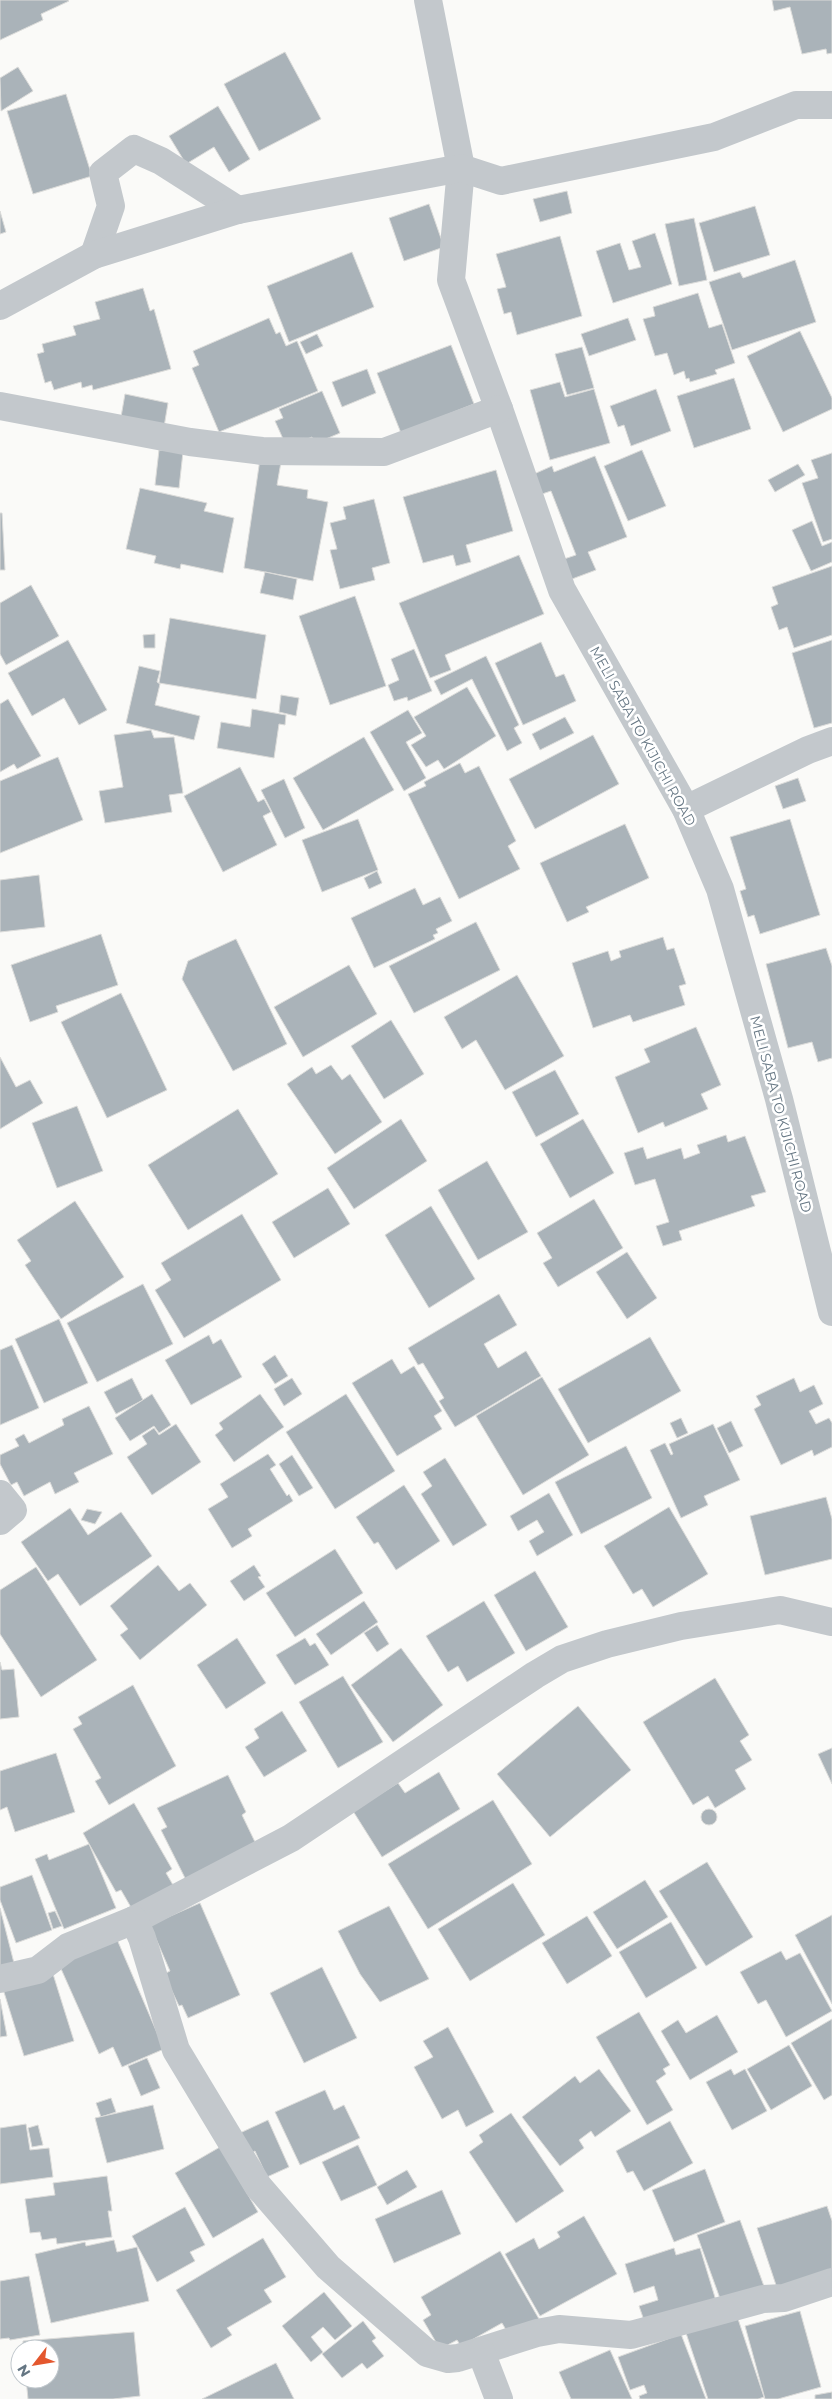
<svg xmlns="http://www.w3.org/2000/svg" width="832" height="2399" font-family="Montserrat,sans-serif">
<rect width="100%" height="100%" fill="#fafaf8"/>
<g fill="#aab3b9" stroke="#dcdcda">
<polygon points="0,0 68,0 69,1 41,14 43,20 0,40"/>
<polygon points="772,0 832,0 832,53 827,54 826,49 802,54 790,7 774,11"/>
<polygon points="285,52 321,119 259,151 224,84"/>
<polygon points="18,67 33,91 1,111 0,78"/>
<polygon points="66,94 92,176 33,194 7,111"/>
<polygon points="218,106 250,159 229,172 214,147 186,164 169,136"/>
<polygon points="567,191 572,213 540,222 533,199"/>
<polygon points="429,204 444,247 404,261 389,218"/>
<polygon points="755,206 770,255 714,272 699,223"/>
<polygon points="0,211 6,232 0,234"/>
<polygon points="694,218 707,280 679,286 665,224"/>
<polygon points="655,233 672,284 613,303 596,251 620,243 629,270 641,267 632,241"/>
<polygon points="560,236 582,316 517,335 511,312 504,314 497,289 506,287 496,254"/>
<polygon points="352,252 374,307 289,342 267,286"/>
<polygon points="795,260 816,322 732,350 709,282 740,272 743,278"/>
<polygon points="143,288 150,311 154,309 171,369 93,390 92,385 82,388 81,382 54,390 51,381 45,383 37,354 44,352 42,344 76,335 73,326 100,319 95,302"/>
<polygon points="698,293 709,328 722,324 735,363 715,370 717,374 690,382 689,378 686,379 684,371 674,375 667,353 655,356 643,319 655,316 653,307"/>
<polygon points="269,318 276,334 280,332 286,346 297,341 318,391 219,432 192,368 199,365 193,351"/>
<polygon points="628,318 636,340 589,356 581,334"/>
<polygon points="800,331 832,398 832,409 783,432 747,356"/>
<polygon points="317,334 323,346 306,354 300,342"/>
<polygon points="451,345 474,404 401,433 377,373"/>
<polygon points="582,347 594,388 567,395 555,354"/>
<polygon points="367,369 376,393 342,407 332,382"/>
<polygon points="734,378 751,429 694,448 677,396"/>
<polygon points="560,382 565,397 594,389 610,443 550,460 530,390"/>
<polygon points="656,389 671,431 631,446 624,425 618,427 610,406"/>
<polygon points="322,391 340,433 314,444 312,437 292,445 284,441 275,421 283,418 279,409"/>
<polygon points="125,394 168,403 164,427 121,417"/>
<polygon points="159,450 183,452 179,488 155,485"/>
<polygon points="642,450 666,506 628,521 604,466"/>
<polygon points="832,453 832,539 823,542 802,483 818,478 811,460"/>
<polygon points="595,456 627,537 588,552 596,570 572,579 564,559 576,555 551,491 542,494 534,474 552,466 554,472"/>
<polygon points="260,459 281,462 277,485 308,490 307,498 328,502 313,581 244,568"/>
<polygon points="798,464 805,475 775,492 768,480"/>
<polygon points="496,470 513,531 466,545 471,562 456,566 453,555 423,563 403,497"/>
<polygon points="140,488 207,503 204,511 234,518 223,573 181,564 180,569 154,563 156,556 126,549"/>
<polygon points="374,499 390,563 372,568 375,580 340,589 330,550 337,549 330,523 346,519 343,507"/>
<polygon points="0,513 2,513 5,570 0,570"/>
<polygon points="812,521 822,546 832,542 832,562 811,571 792,530"/>
<polygon points="519,555 544,614 445,655 451,670 430,678 399,603"/>
<polygon points="832,566 832,635 794,648 787,627 779,630 771,607 778,604 772,587"/>
<polygon points="265,572 297,579 293,600 260,593"/>
<polygon points="31,585 59,636 6,665 0,654 0,603"/>
<polygon points="355,596 386,686 330,705 299,616"/>
<polygon points="170,618 266,635 256,699 159,683"/>
<polygon points="155,634 155,648 144,648 143,635"/>
<polygon points="68,640 107,710 79,725 64,698 32,716 8,673"/>
<polygon points="832,640 832,723 814,728 792,653"/>
<polygon points="541,642 556,677 564,674 576,701 523,725 495,663"/>
<polygon points="414,649 432,691 408,701 407,697 394,701 388,685 399,680 391,659"/>
<polygon points="486,656 519,725 514,728 522,743 507,751 472,679 441,695 434,681"/>
<polygon points="139,666 160,671 157,682 160,684 155,705 200,716 194,740 126,723"/>
<polygon points="467,687 496,736 444,769 438,760 426,767 411,745 426,736 414,717"/>
<polygon points="281,695 299,698 296,716 279,712"/>
<polygon points="8,699 41,756 17,769 14,764 0,772 0,704"/>
<polygon points="252,709 286,715 285,725 279,724 274,758 217,748 221,722 250,727"/>
<polygon points="408,710 422,733 406,742 426,778 404,791 370,732"/>
<polygon points="565,717 574,733 540,750 532,734"/>
<polygon points="151,730 154,738 174,737 183,793 169,795 172,812 105,823 99,791 123,787 114,735"/>
<polygon points="593,735 619,784 535,829 509,779"/>
<polygon points="364,737 394,790 323,830 293,778"/>
<polygon points="58,757 83,820 0,853 0,781"/>
<polygon points="460,763 465,773 479,766 516,841 508,846 520,869 459,899 408,794 426,786 424,782"/>
<polygon points="240,767 258,802 264,799 271,812 263,816 277,845 223,872 184,796"/>
<polygon points="798,778 806,801 783,809 775,786"/>
<polygon points="284,779 305,828 285,838 261,790"/>
<polygon points="358,819 378,870 322,892 302,840"/>
<polygon points="790,819 820,915 760,934 754,915 748,917 740,891 746,889 730,837"/>
<polygon points="625,824 649,878 586,907 589,912 567,922 540,863"/>
<polygon points="377,871 382,883 369,889 364,878"/>
<polygon points="39,875 45,927 0,932 0,880"/>
<polygon points="415,888 423,905 440,897 452,921 436,929 438,933 433,935 435,939 374,968 351,918"/>
<polygon points="476,922 500,970 414,1013 389,966"/>
<polygon points="101,934 118,985 56,1006 58,1012 30,1022 11,965"/>
<polygon points="663,937 667,950 674,948 686,984 679,986 685,1005 633,1022 630,1015 593,1028 572,963 608,951 611,961 621,957 619,951"/>
<polygon points="236,939 287,1044 233,1071 182,979 188,961"/>
<polygon points="826,948 832,966 832,1058 818,1062 812,1042 788,1048 766,964"/>
<polygon points="349,965 377,1014 303,1057 274,1007"/>
<polygon points="517,975 564,1056 505,1090 476,1040 462,1049 444,1017"/>
<polygon points="121,993 167,1090 107,1118 61,1022"/>
<polygon points="391,1020 424,1074 384,1099 351,1046"/>
<polygon points="696,1027 721,1085 701,1094 708,1109 665,1127 663,1122 638,1133 615,1077 650,1062 644,1049"/>
<polygon points="0,1057 16,1087 30,1080 43,1103 0,1129"/>
<polygon points="331,1065 342,1080 350,1074 382,1122 335,1154 287,1084 312,1067 316,1074"/>
<polygon points="555,1070 579,1114 536,1137 512,1092"/>
<polygon points="77,1106 103,1171 57,1188 32,1123"/>
<polygon points="238,1109 278,1174 188,1230 148,1165"/>
<polygon points="401,1119 427,1161 354,1209 327,1168"/>
<polygon points="583,1119 614,1173 570,1198 540,1144"/>
<polygon points="726,1135 728,1142 745,1136 766,1192 751,1196 755,1206 679,1231 682,1240 663,1246 656,1226 669,1222 655,1179 635,1185 624,1153 643,1147 647,1159 681,1148 684,1159 700,1153 697,1145"/>
<polygon points="487,1161 528,1232 478,1260 438,1190"/>
<polygon points="328,1188 350,1224 294,1258 272,1222"/>
<polygon points="594,1199 623,1248 558,1287 543,1263 552,1258 537,1233"/>
<polygon points="75,1201 124,1277 61,1319 25,1265 31,1261 17,1240"/>
<polygon points="431,1206 475,1279 429,1308 385,1235"/>
<polygon points="242,1214 281,1280 184,1338 155,1290 171,1280 161,1263"/>
<polygon points="627,1252 657,1298 627,1319 596,1272"/>
<polygon points="143,1284 173,1344 97,1382 67,1323"/>
<polygon points="499,1294 517,1325 484,1344 498,1368 526,1351 541,1376 455,1427 439,1401 444,1398 423,1363 418,1365 408,1348"/>
<polygon points="59,1319 88,1383 44,1403 15,1339"/>
<polygon points="209,1335 213,1344 221,1339 242,1377 191,1405 165,1360"/>
<polygon points="650,1337 681,1391 588,1443 558,1389"/>
<polygon points="12,1345 39,1408 0,1425 0,1350"/>
<polygon points="275,1355 288,1376 275,1384 262,1364"/>
<polygon points="392,1359 401,1374 414,1366 442,1411 434,1416 442,1429 397,1456 352,1383"/>
<polygon points="542,1377 589,1455 523,1495 476,1416"/>
<polygon points="132,1378 143,1400 116,1414 104,1392"/>
<polygon points="292,1378 302,1394 284,1406 274,1389"/>
<polygon points="794,1378 800,1392 814,1385 823,1404 809,1411 816,1424 829,1418 832,1423 832,1447 814,1456 812,1450 781,1465 754,1409 761,1405 756,1396"/>
<polygon points="152,1394 171,1425 159,1433 154,1426 130,1441 115,1418"/>
<polygon points="260,1394 284,1427 234,1462 215,1435 223,1429 219,1423"/>
<polygon points="346,1394 395,1471 335,1509 286,1432"/>
<polygon points="89,1406 113,1454 74,1473 79,1482 55,1494 50,1482 24,1496 17,1482 11,1485 0,1464 0,1455 19,1446 15,1439 24,1434 29,1443 64,1425 62,1419"/>
<polygon points="681,1418 688,1433 677,1438 670,1423"/>
<polygon points="731,1421 743,1446 729,1453 717,1428"/>
<polygon points="176,1424 201,1462 152,1495 127,1457 147,1444 142,1436 154,1428 159,1435"/>
<polygon points="713,1424 740,1480 704,1496 708,1505 681,1518 650,1450 665,1443 671,1455 673,1454 669,1444"/>
<polygon points="626,1446 652,1498 581,1534 555,1482"/>
<polygon points="268,1454 276,1465 270,1469 287,1496 289,1494 293,1501 248,1529 252,1536 232,1548 208,1509 228,1497 220,1484"/>
<polygon points="292,1455 313,1488 299,1496 279,1464"/>
<polygon points="445,1458 487,1525 453,1546 421,1494 432,1486 423,1472"/>
<polygon points="404,1485 440,1541 396,1570 378,1542 374,1544 356,1517"/>
<polygon points="549,1493 573,1535 537,1556 529,1541 544,1532 537,1520 518,1531 510,1516"/>
<polygon points="826,1497 832,1519 832,1559 765,1575 750,1516"/>
<polygon points="669,1507 708,1574 653,1607 642,1589 633,1594 604,1546"/>
<polygon points="70,1508 88,1535 121,1512 152,1556 80,1606 58,1574 48,1581 21,1542"/>
<polygon points="87,1509 102,1512 95,1524 81,1520"/>
<polygon points="335,1549 363,1593 295,1637 266,1593"/>
<polygon points="158,1565 179,1591 190,1583 207,1605 140,1660 120,1635 128,1629 110,1606"/>
<polygon points="254,1565 261,1576 258,1577 265,1587 244,1601 230,1581"/>
<polygon points="36,1567 97,1660 41,1697 0,1634 0,1590"/>
<polygon points="535,1571 568,1627 526,1651 494,1595"/>
<polygon points="364,1601 378,1622 331,1655 316,1634"/>
<polygon points="484,1601 515,1653 467,1682 458,1666 448,1672 426,1636"/>
<polygon points="377,1625 389,1644 377,1652 364,1633"/>
<polygon points="237,1638 266,1683 226,1709 197,1665"/>
<polygon points="305,1638 310,1646 315,1643 329,1665 295,1685 276,1655"/>
<polygon points="401,1648 443,1705 393,1742 351,1685"/>
<polygon points="0,1662 2,1670 14,1669 19,1717 0,1719"/>
<polygon points="343,1676 383,1742 338,1768 299,1702"/>
<polygon points="715,1678 749,1735 740,1741 752,1760 735,1770 746,1789 715,1808 708,1796 693,1805 643,1722"/>
<polygon points="133,1685 176,1766 109,1805 95,1781 101,1778 73,1729 82,1724 78,1717"/>
<polygon points="578,1706 631,1770 550,1837 497,1774"/>
<polygon points="282,1711 307,1751 264,1777 245,1747 259,1738 254,1729"/>
<polygon points="832,1748 832,1784 818,1754"/>
<polygon points="56,1753 75,1812 15,1832 7,1807 0,1810 0,1771"/>
<polygon points="439,1772 460,1809 382,1857 353,1811 398,1783 405,1793"/>
<polygon points="228,1775 246,1812 242,1815 255,1842 188,1884 161,1830 167,1827 157,1808"/>
<polygon points="493,1800 532,1864 428,1929 388,1864"/>
<polygon points="134,1803 172,1869 166,1873 173,1885 132,1909 121,1890 116,1892 83,1833"/>
<circle cx="709" cy="1817" r="8"/>
<polygon points="89,1844 116,1908 64,1929 35,1859 47,1854 49,1860"/>
<polygon points="707,1862 753,1937 706,1966 659,1891"/>
<polygon points="32,1875 52,1930 16,1943 0,1900 0,1887"/>
<polygon points="645,1880 668,1917 617,1949 593,1912"/>
<polygon points="513,1883 545,1935 470,1981 438,1929"/>
<polygon points="200,1903 240,1995 188,2018 182,2005 179,2006 164,1974 170,1971 150,1925"/>
<polygon points="389,1906 429,1979 380,2002 360,1974 338,1931"/>
<polygon points="0,1908 15,1967 0,1971"/>
<polygon points="55,1911 62,1926 53,1929 48,1913"/>
<polygon points="832,1915 832,2004 795,1935"/>
<polygon points="587,1916 612,1956 567,1984 542,1943"/>
<polygon points="671,1922 697,1968 646,1998 619,1952"/>
<polygon points="116,1937 164,2049 122,2067 113,2047 99,2054 58,1962"/>
<polygon points="781,1951 786,1960 800,1953 832,2011 786,2037 766,2000 758,2004 740,1972"/>
<polygon points="322,1967 357,2038 304,2063 270,1993"/>
<polygon points="53,1974 74,2041 24,2056 3,1989"/>
<polygon points="0,1999 7,2036 0,2037"/>
<polygon points="639,2012 670,2065 663,2069 666,2074 656,2081 673,2110 647,2125 596,2037"/>
<polygon points="717,2015 738,2052 690,2080 661,2031 678,2020 686,2033"/>
<polygon points="832,2019 832,2095 824,2100 791,2043"/>
<polygon points="448,2027 494,2112 466,2127 458,2110 442,2119 414,2067 433,2057 423,2041"/>
<polygon points="789,2045 812,2086 771,2110 747,2069"/>
<polygon points="147,2058 160,2088 141,2096 128,2066"/>
<polygon points="599,2069 631,2111 595,2137 591,2131 579,2140 584,2148 560,2166 522,2117 575,2076 580,2083"/>
<polygon points="731,2069 734,2075 745,2069 767,2111 732,2130 706,2082"/>
<polygon points="325,2090 334,2110 344,2105 360,2138 300,2165 275,2112"/>
<polygon points="111,2098 116,2112 101,2117 96,2103"/>
<polygon points="153,2105 164,2149 107,2163 95,2118"/>
<polygon points="511,2113 564,2191 516,2223 469,2152 483,2142 479,2135"/>
<polygon points="268,2120 289,2167 267,2177 255,2151 249,2154 240,2133"/>
<polygon points="670,2121 693,2163 644,2191 633,2171 627,2173 616,2151"/>
<polygon points="26,2124 30,2150 49,2148 53,2177 0,2184 0,2128"/>
<polygon points="38,2125 43,2145 32,2147 28,2128"/>
<polygon points="358,2145 377,2185 341,2201 322,2162"/>
<polygon points="220,2147 258,2212 213,2238 175,2173"/>
<polygon points="705,2169 725,2222 674,2242 652,2190"/>
<polygon points="407,2170 417,2187 387,2205 377,2187"/>
<polygon points="107,2176 112,2211 108,2211 112,2237 57,2244 56,2238 42,2240 40,2232 30,2233 25,2199 55,2195 53,2183"/>
<polygon points="442,2190 461,2234 394,2263 375,2219"/>
<polygon points="827,2206 832,2221 832,2270 777,2288 757,2228"/>
<polygon points="185,2207 205,2245 190,2252 195,2261 157,2282 132,2236"/>
<polygon points="584,2216 617,2274 540,2316 505,2254 534,2238 539,2249 560,2237 557,2232"/>
<polygon points="740,2220 765,2289 722,2304 697,2235"/>
<polygon points="263,2238 286,2277 264,2290 272,2302 227,2328 232,2335 211,2348 176,2290"/>
<polygon points="114,2240 117,2252 137,2247 149,2301 51,2323 35,2254 85,2242 86,2246"/>
<polygon points="674,2248 676,2255 700,2248 717,2304 646,2326 639,2306 658,2300 654,2286 634,2293 625,2264"/>
<polygon points="500,2251 539,2319 509,2335 502,2323 461,2346 457,2340 440,2349 423,2320 431,2315 421,2297"/>
<polygon points="29,2276 40,2335 10,2340 9,2338 0,2339 0,2281"/>
<polygon points="324,2292 352,2326 335,2340 323,2327 311,2337 323,2352 311,2362 282,2326"/>
<polygon points="800,2311 821,2387 778,2399 765,2399 745,2326"/>
<polygon points="737,2316 764,2397 758,2399 708,2399 686,2333"/>
<polygon points="363,2321 376,2338 372,2341 384,2356 367,2369 362,2363 342,2378 322,2354"/>
<polygon points="134,2332 140,2396 113,2399 28,2399 26,2379 50,2379 50,2349 23,2349 23,2341"/>
<polygon points="681,2334 706,2399 640,2399 639,2396 647,2393 644,2385 630,2390 618,2357"/>
<polygon points="610,2350 632,2399 571,2399 559,2372"/>
<polygon points="276,2363 294,2399 202,2399"/>
<polygon points="832,2392 832,2399 815,2399 815,2395"/>
</g>
<g fill="none" stroke-linecap="round" stroke-linejoin="round">
<g stroke="#c3c8cc" stroke-width="28">
<polyline points="428,0 461,168 451,280 499,409 562,590 686,809 720,889 779,1099 832,1312"/>
<polyline points="94,255 111,206 103,173 134,149 161,161 238,210"/>
<polyline points="0,306 94,255 238,210 461,168 501,181 714,137 796,105 832,105"/>
<polyline points="0,406 190,442 262,451 384,452 499,409"/>
<polyline points="686,809 808,750 832,741"/>
<polyline points="0,1494 13,1510 0,1521"/>
<polyline points="134,1920 291,1838 535,1675 562,1659 607,1644 681,1626 780,1610 832,1622"/>
<polyline points="0,1979 38,1970 68,1947 134,1920 142,1938 176,2050 258,2186 328,2267 427,2353 448,2359 458,2358 537,2333 559,2329 631,2335 763,2299 784,2298 832,2282"/>
<polyline points="481,2352 499,2399"/>
</g>
</g>
<g text-anchor="middle" dominant-baseline="central" stroke-width="5" stroke-linejoin="round" paint-order="stroke">
<g font-size="14" fill="#657683" stroke="#fff">
<text transform="translate(643 736) rotate(61)">MELI SABA TO KIJICHI ROAD</text>
<text transform="translate(781 1114) rotate(75)">MELI SABA TO KIJICHI ROAD</text>
</g>
</g>
<g transform="translate(35 2364) rotate(239)"><circle r="24" fill="#ffffff" stroke="#c1c8cd"/>
<path d="M0-4L9 19L0 12L-9 19Z" fill="#e4572e"/>
<text y="-8" font-size="14" font-weight="bold" text-anchor="middle" fill="#657683">N</text>
</g>
</svg>
